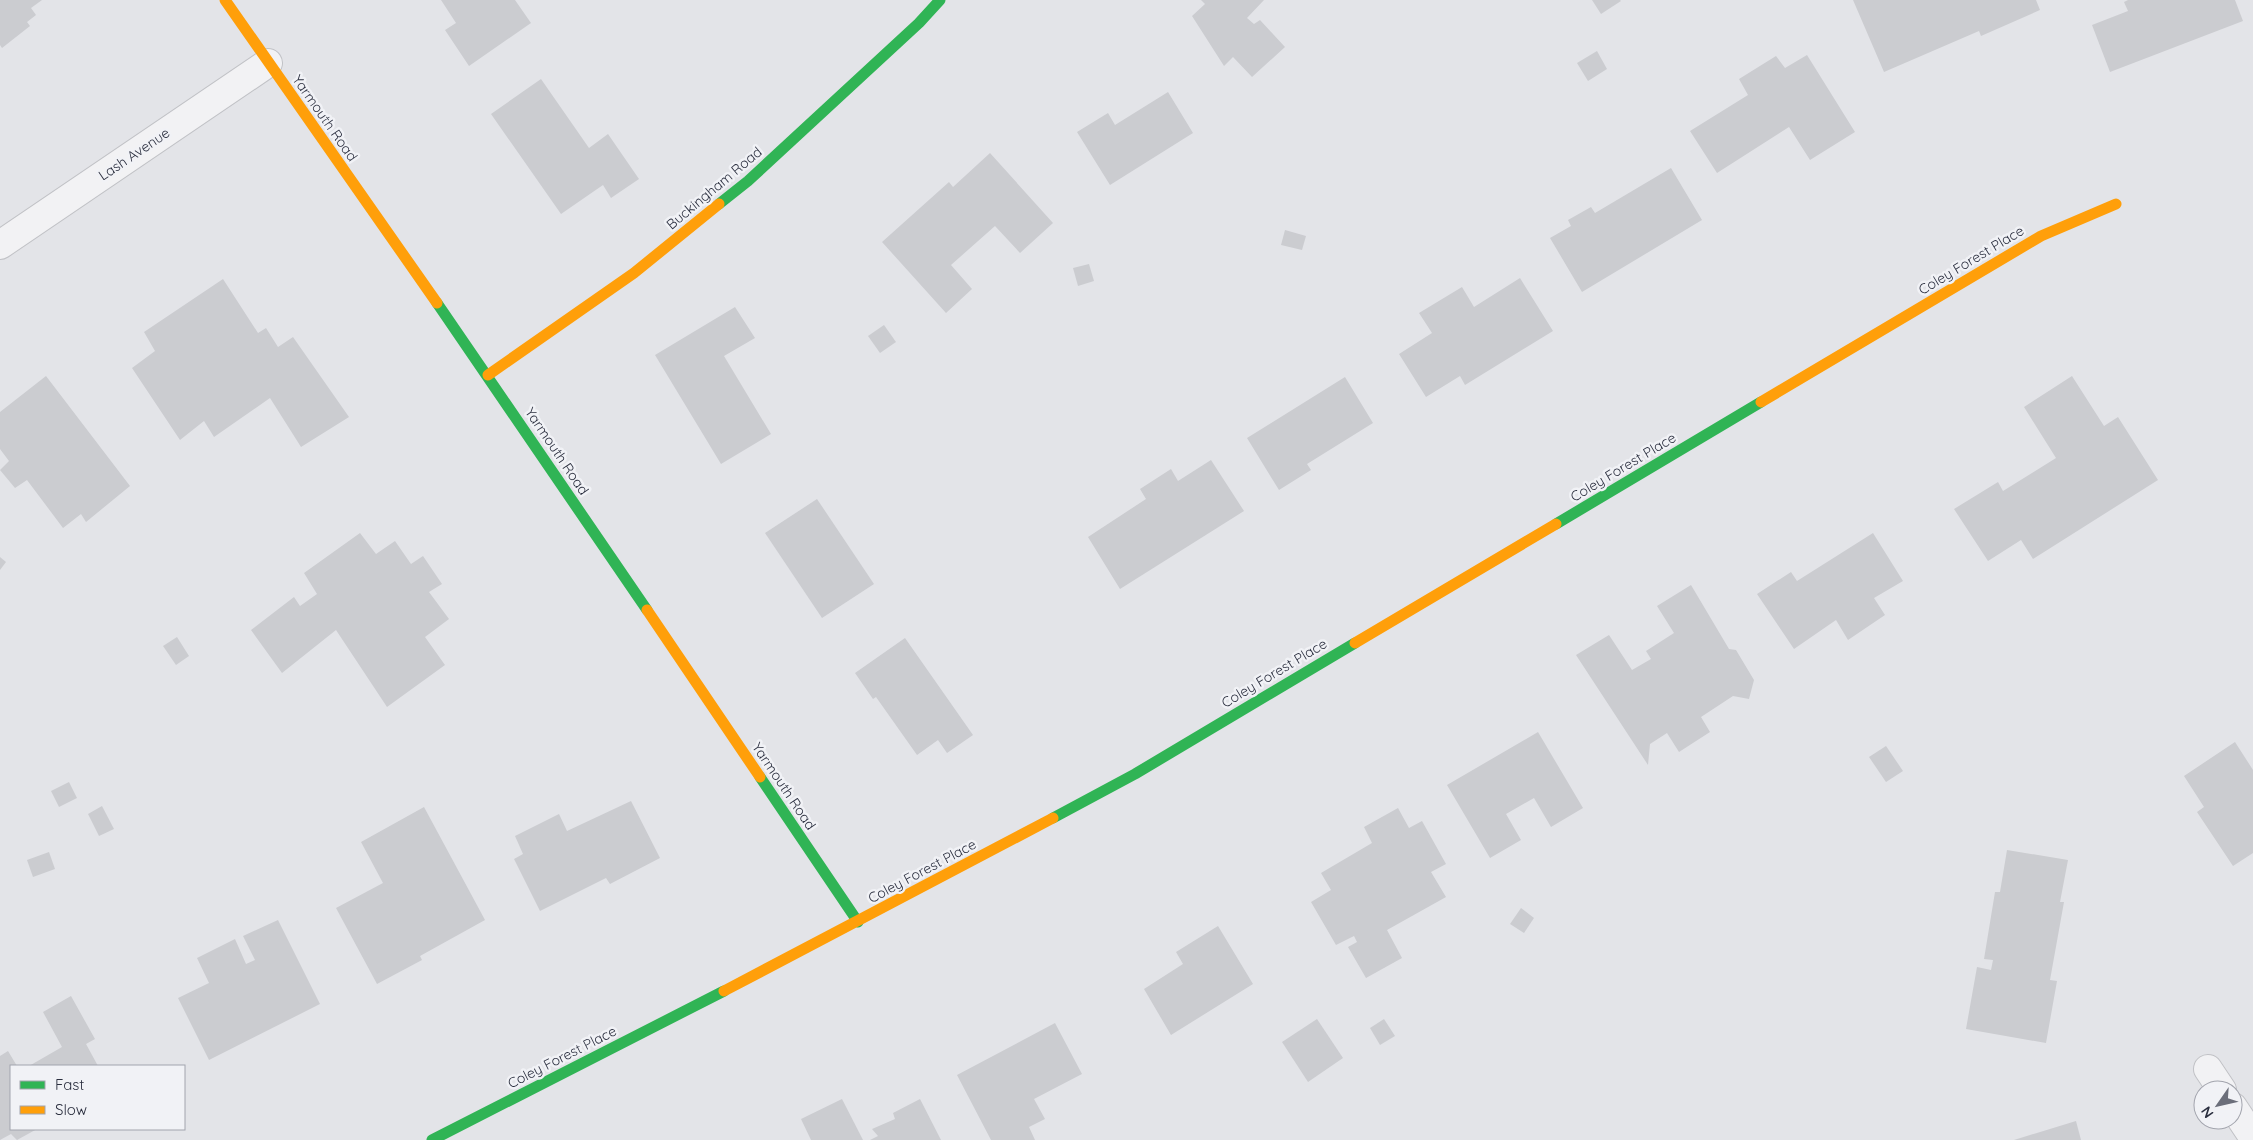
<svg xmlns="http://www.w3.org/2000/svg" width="2253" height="1140" font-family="Quicksand,sans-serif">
<rect width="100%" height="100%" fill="#e3e4e8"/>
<g fill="#cbccd0">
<polygon points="0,0 42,0 31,8 36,15 27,22 30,26 2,48 0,45"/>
<polygon points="441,0 515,0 531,23 469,66 445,30 456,23"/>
<polygon points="1201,0 1264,0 1247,18 1254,24 1260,20 1285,47 1252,77 1233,57 1224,66 1192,16 1205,4"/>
<polygon points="1592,0 1620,0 1621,1 1601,14"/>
<polygon points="1853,0 2036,0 2040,10 1981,36 1979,31 1884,72"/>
<polygon points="2128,0 2235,0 2243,21 2110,72 2092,25 2128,11 2124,2"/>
<polygon points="1597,51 1607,69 1588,81 1577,63"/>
<polygon points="1807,55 1855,132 1810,160 1789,127 1717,173 1690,131 1748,95 1739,79 1776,56 1785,68"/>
<polygon points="541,79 589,148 608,134 639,179 611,198 603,185 561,214 491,114"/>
<polygon points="1168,92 1193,133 1110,185 1077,132 1108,113 1115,125"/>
<polygon points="990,153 1053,223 1020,253 995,226 951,265 972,289 946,313 882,242 949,182 953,187"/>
<polygon points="1671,168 1702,220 1582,292 1550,238 1571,226 1568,220 1591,207 1595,213"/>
<polygon points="1285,230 1306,236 1302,250 1281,245"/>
<polygon points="1089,264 1094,281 1078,286 1073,268"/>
<polygon points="1520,278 1553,331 1465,385 1460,376 1426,397 1399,354 1432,333 1419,313 1462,287 1474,307"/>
<polygon points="223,279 258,333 266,328 278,347 293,337 349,417 301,447 270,398 214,437 204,421 180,440 132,368 155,351 144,332"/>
<polygon points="735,307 755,338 724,356 771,434 721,464 655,355"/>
<polygon points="884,325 896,342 880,353 868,336"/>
<polygon points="46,376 130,486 86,522 81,514 63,528 27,480 15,488 0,470 9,461 0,449 0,412"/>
<polygon points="2072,376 2104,426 2118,417 2158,480 2033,559 2021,540 1988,561 1954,509 1998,482 2003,491 2056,458 2024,407"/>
<polygon points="1345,377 1373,423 1307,464 1311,470 1279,490 1247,438"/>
<polygon points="1211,460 1244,511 1120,589 1088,537 1146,499 1140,489 1171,469 1178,481"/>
<polygon points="817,499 874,584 822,618 765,533"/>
<polygon points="360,533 376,554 395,541 411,564 423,556 442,584 429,592 449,619 425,637 445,665 387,707 336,630 282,673 251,630 294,597 300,606 317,594 304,573"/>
<polygon points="1873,533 1903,581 1874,598 1885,615 1848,640 1836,620 1794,649 1757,594 1791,572 1797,581"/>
<polygon points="0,557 6,562 0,570"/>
<polygon points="1691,585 1729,649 1736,650 1754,680 1749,699 1733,696 1701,717 1710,732 1679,752 1667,733 1650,744 1648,765 1576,655 1609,635 1632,670 1651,659 1646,651 1674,633 1657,606"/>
<polygon points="177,637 189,656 176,665 163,646"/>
<polygon points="905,638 973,735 947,753 938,740 917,755 876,697 873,699 855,673"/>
<polygon points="1538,732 1583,808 1551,827 1534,798 1506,814 1521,840 1490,858 1447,785"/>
<polygon points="2235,742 2253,770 2253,853 2233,866 2197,812 2204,807 2184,776"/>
<polygon points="1886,746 1903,771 1886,782 1869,757"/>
<polygon points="69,782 77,798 59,807 51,791"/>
<polygon points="631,801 660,858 610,884 606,878 540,911 514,859 523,854 515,836 559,814 567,831"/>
<polygon points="102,806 114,829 99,836 88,814"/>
<polygon points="424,807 485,920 420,956 422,960 377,984 336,908 383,883 361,842"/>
<polygon points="1398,808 1409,828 1422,821 1446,864 1431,872 1446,897 1387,930 1402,958 1366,978 1348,947 1357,942 1354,936 1336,945 1311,902 1331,890 1321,873 1372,843 1364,827"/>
<polygon points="2007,850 2068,860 2060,902 2064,902 2050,980 2057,981 2046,1043 1966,1029 1977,967 1991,970 1993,960 1984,959 1995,892 2000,892"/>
<polygon points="49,852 55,869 33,877 27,860"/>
<polygon points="1521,908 1534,918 1524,933 1510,924"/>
<polygon points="278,920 320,1004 209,1060 178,998 209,983 197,958 235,939 246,964 255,960 243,936"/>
<polygon points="1218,926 1253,984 1171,1035 1144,989 1183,964 1176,952"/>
<polygon points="71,996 95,1039 86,1044 98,1066 29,1066 62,1047 43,1012"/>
<polygon points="1317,1019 1343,1058 1308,1082 1282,1042"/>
<polygon points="1384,1019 1395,1036 1380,1045 1370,1028"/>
<polygon points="1055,1023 1082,1074 1034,1099 1045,1119 1029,1127 1035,1140 991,1140 957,1075"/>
<polygon points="8,1051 17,1066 11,1066 11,1129 37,1129 17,1140 11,1134 0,1140 0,1056"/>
<polygon points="842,1099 863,1140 811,1140 801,1119"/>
<polygon points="920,1099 941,1140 870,1140 878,1136 872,1129 895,1119 893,1113"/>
<polygon points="2076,1121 2081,1140 2014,1140"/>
</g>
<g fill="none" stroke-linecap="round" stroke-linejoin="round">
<defs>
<g id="street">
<polyline points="0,245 268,63"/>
<polyline points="2208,1069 2222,1090"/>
<polyline points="2233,1107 2253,1137"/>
</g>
</defs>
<use href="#street" stroke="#c1c2c6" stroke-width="30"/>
<use href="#street" stroke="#f2f2f4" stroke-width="28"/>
<g stroke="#30b455" stroke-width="11">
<polyline points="719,204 748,181 919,23 940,0"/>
<polyline points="437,303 647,610"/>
<polyline points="1556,524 1761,402"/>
<polyline points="760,777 858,922"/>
<polyline points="1053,818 1135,774 1355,643"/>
<polyline points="432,1140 724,991"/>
</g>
<g stroke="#ff9f0a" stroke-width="11">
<polyline points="225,0 437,303"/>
<polyline points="488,375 634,273 719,204"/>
<polyline points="1761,402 2041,236 2116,204"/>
<polyline points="647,610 760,777"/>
<polyline points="1355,643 1556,524"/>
<polyline points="724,991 1053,818"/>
</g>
</g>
<g text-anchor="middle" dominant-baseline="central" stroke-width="5" stroke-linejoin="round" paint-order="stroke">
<g font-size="14" fill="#2b2f3f" stroke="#f1f2f6">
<text transform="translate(325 118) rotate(55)">Yarmouth Road</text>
<text transform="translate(134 154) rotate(-34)">Lash Avenue</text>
<text transform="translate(714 188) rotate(-40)">Buckingham Road</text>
<text transform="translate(1971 260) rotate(-31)">Coley Forest Place</text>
<text transform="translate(557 451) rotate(56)">Yarmouth Road</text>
<text transform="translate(1623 467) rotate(-31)">Coley Forest Place</text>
<text transform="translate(1274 673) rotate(-31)">Coley Forest Place</text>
<text transform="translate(784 786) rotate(56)">Yarmouth Road</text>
<text transform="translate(922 871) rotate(-28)">Coley Forest Place</text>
<text transform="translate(562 1057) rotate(-27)">Coley Forest Place</text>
</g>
</g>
<rect x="10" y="1065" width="175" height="65" fill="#f1f2f6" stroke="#a2a4ad"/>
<rect x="20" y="1081" width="25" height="8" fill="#30b455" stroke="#a2a4ad"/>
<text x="55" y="1090" font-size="15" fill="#2b2f3f">Fast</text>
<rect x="20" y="1106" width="25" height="8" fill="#ff9f0a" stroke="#a2a4ad"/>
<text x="55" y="1115" font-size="15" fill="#2b2f3f">Slow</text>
<g transform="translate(2218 1105) rotate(236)"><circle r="24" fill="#f1f2f6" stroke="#a2a4ad"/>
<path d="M0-4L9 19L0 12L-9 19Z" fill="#6b6e7a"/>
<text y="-8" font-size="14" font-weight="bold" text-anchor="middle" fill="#2b2f3f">N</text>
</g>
</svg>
